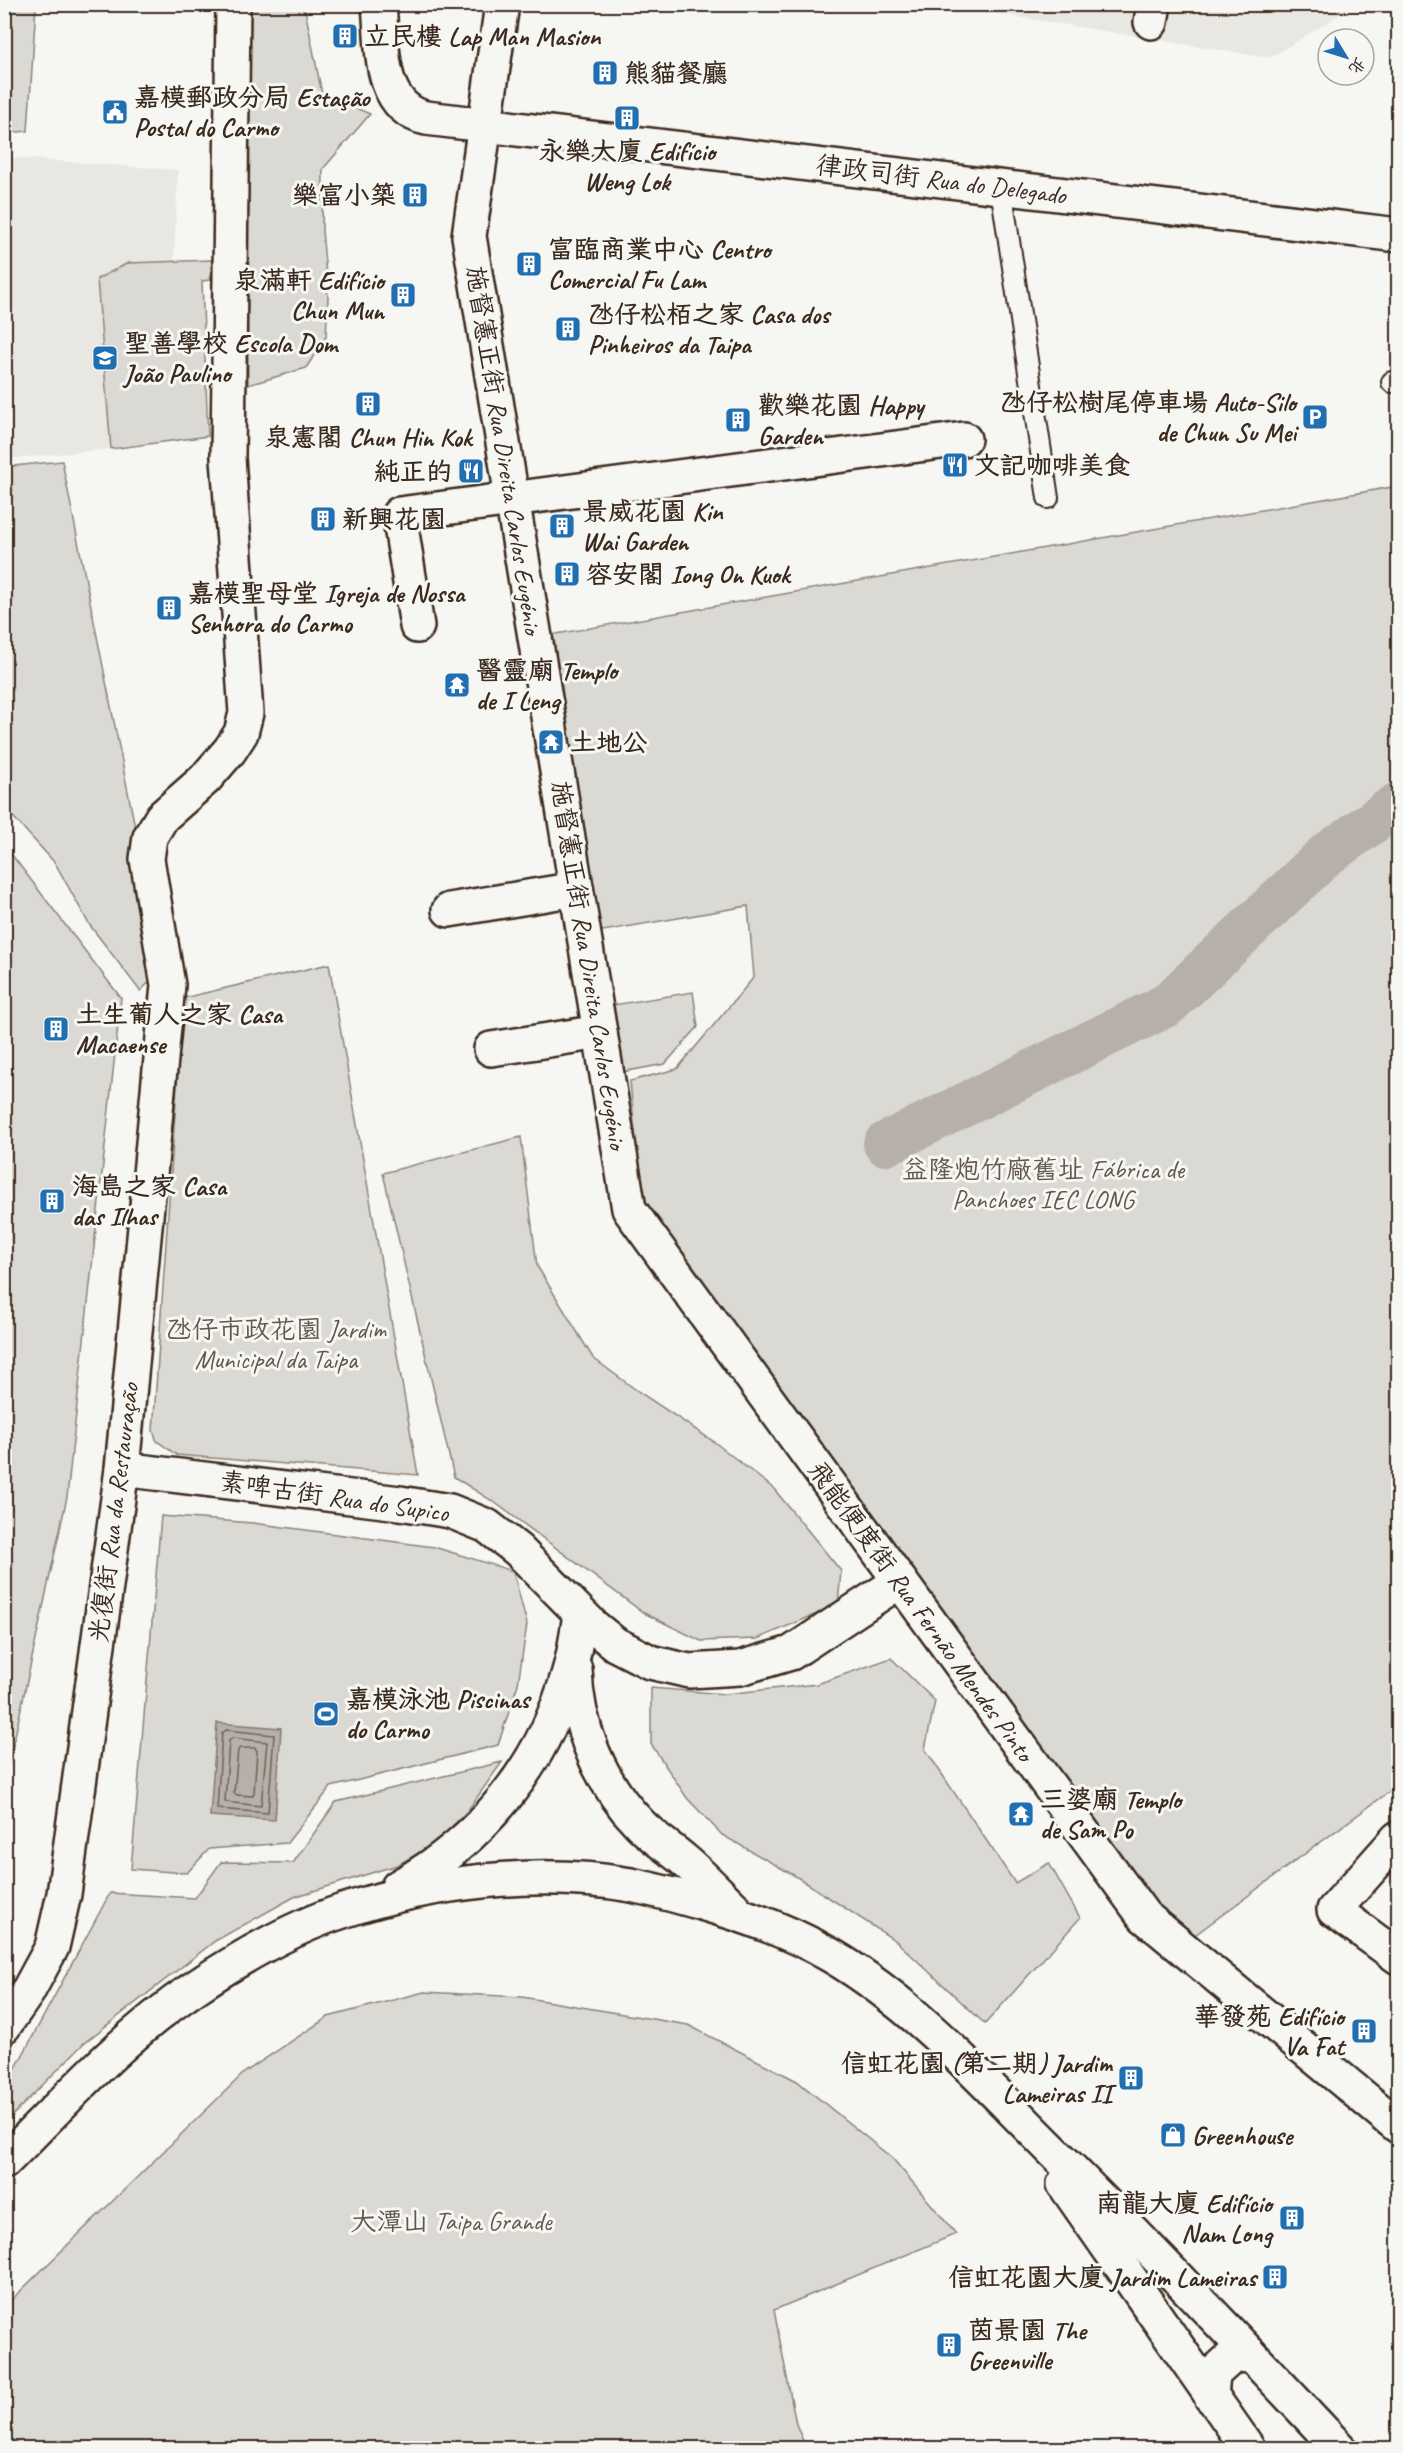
<svg xmlns="http://www.w3.org/2000/svg" width="1403" height="2453" font-family="Caveat,'LXGW WenKai TC',sans-serif">
<rect width="100%" height="100%" fill="#f6f6f2"/>
<filter id="ink" filterUnits="userSpaceOnUse"><feTurbulence type="fractalNoise" baseFrequency=".0167" numOctaves="2"/><feDisplacementMap in="SourceGraphic" scale="12" xChannelSelector="R" yChannelSelector="G"/><feConvolveMatrix kernelMatrix="1 2 1 2 8 2 1 2 1" color-interpolation-filters="sRGB"/></filter>
<g filter="url(#ink)">
<g fill="#e8e7e2">
<polygon points="944,5 1355,5 1270,58"/>
<polygon points="4,157 178,170 174,261 212,260 210,280 202,281 208,436 111,449 5,459"/>
</g>
<g fill="#dad9d3" stroke="#8a8278" stroke-width="1.5">
<polygon points="4,5 36,5 28,131 5,133"/>
<polygon points="244,5 304,5 322,94 370,114 323,169 322,230 328,297 326,337 306,368 248,385"/>
<polygon points="212,260 210,280 202,281 208,436 111,449 97,279 128,263"/>
<polygon points="62,461 137,837 154,978 140,991 89,924 55,863 5,808 4,467"/>
<polygon points="1398,486 1398,1785 1184,1943 641,1198 630,1081 677,1069 754,977 748,906 586,934 550,635"/>
<polygon points="5,846 121,998 67,1497 5,1782"/>
<polygon points="329,964 418,1475 177,1455 157,1441 153,1431 183,998"/>
<polygon points="693,992 698,1027 665,1064 611,1074 600,1007"/>
<polygon points="521,1137 537,1266 593,1358 639,1392 713,1441 774,1489 841,1571 838,1605 757,1639 701,1641 644,1613 494,1502 454,1477 383,1173"/>
<polygon points="161,1516 253,1523 434,1547 513,1571 527,1624 518,1684 498,1745 331,1787 287,1843 209,1849 187,1873 131,1869"/>
<polygon points="891,1658 935,1701 925,1749 1015,1883 1049,1863 1080,1918 985,2024 896,1941 797,1877 722,1835 687,1798 651,1744 651,1688 725,1694 817,1684"/>
<polygon points="502,1762 468,1810 434,1845 397,1865 294,1897 215,1941 84,2043 5,2123 5,2088 110,1893 195,1898 221,1862 293,1863 336,1802"/>
<polygon points="424,1992 522,1997 688,2025 797,2081 893,2159 956,2234 774,2310 796,2424 806,2448 5,2448 5,2306 245,2072 328,2017"/>
</g>
<polygon fill="#b6b0a9" stroke="#857a71" stroke-width="1.5" points="217,1723 281,1728 275,1820 210,1816"/>
<g fill="none" stroke-linecap="round" stroke-linejoin="round">
<g stroke="#6c6056" stroke-width="1.5">
<polygon points="226,1730 274,1735 268,1813 217,1809 222,1733"/>
<polygon points="232,1738 267,1742 261,1806 225,1802 229,1741"/>
<polygon points="240,1748 255,1748 257,1751 254,1793 252,1796 237,1795 234,1793 238,1750"/>
</g>
<polyline stroke="#b6b0a9" stroke-width="44" points="885,1144 1167,1005 1326,855 1398,804"/>
<defs>
<g id="lane">
<polyline points="1001,188 1048,498"/>
<polyline points="1392,382 1398,381"/>
</g>
<g id="street">
<path d="M379 4C383 44 377 107 426 118L1398 235"/>
<polyline points="502,4 469,236 629,1209 1144,1916 1398,2126"/>
<polyline points="1151,22 1154,4"/>
<polyline points="417,626 399,514 964,439"/>
<polyline points="449,910 576,889"/>
<polyline points="491,1049 600,1032"/>
<polyline points="122,1469 400,1503 450,1511 487,1526 518,1550 594,1627 615,1644 650,1662 689,1671 740,1668 791,1653 900,1581"/>
<polyline points="1398,1838 1334,1910 1398,1957"/>
<polyline points="4,2026 27,1993 52,1947 64,1894 122,1469 168,985 147,859 150,837 162,817 205,779 230,750 241,733 246,713 228,458 233,4"/>
</g>
<g id="primary">
<path d="M575 1669C576 1725 600 1783 639 1823 653 1838 670 1848 685 1861 703 1876 718 1893 735 1909"/>
<path d="M398 1887C482 1840 543 1766 569 1672 575 1653 577 1633 580 1614"/>
<path d="M4 2162C64 2102 122 2037 193 1989 239 1958 292 1927 346 1910 434 1881 539 1869 631 1885 660 1891 689 1899 718 1908 758 1920 796 1935 832 1956 915 2005 980 2078 1048 2146 1147 2245 1243 2346 1339 2448"/>
<polyline points="1064,2184 1248,2448"/>
<polyline points="1211,2397 1213,2374 1233,2356 1251,2355"/>
</g>
</defs>
<use href="#lane" stroke="#3b2a1e" stroke-width="24"/>
<use href="#street" stroke="#3b2a1e" stroke-width="38"/>
<use href="#primary" stroke="#3b2a1e" stroke-width="38"/>
<use href="#lane" stroke="#f6f6f2" stroke-width="20"/>
<use href="#street" stroke="#f6f6f2" stroke-width="33"/>
<use href="#primary" stroke="#f6f6f2" stroke-width="33"/>
</g>
</g>
<defs>
<symbol id="building-square" viewBox="-11 -11 22 22"><rect x="-9" y="-9" width="18" height="18" rx="4" fill="#1f6fb2" stroke="#f6f6f2"/><path d="M-4-6H4V6H1V3H-1V6H-4ZM-2.5-4.3h1.7v1.8h-1.7ZM.8-4.3h1.7v1.8H.8ZM-2.5-1h1.7V.8h-1.7ZM.8-1h1.7V.8H.8Z" fill="#fff"/></symbol>
<symbol id="civic-square" viewBox="-11 -11 22 22"><rect x="-9" y="-9" width="18" height="18" rx="4" fill="#1f6fb2" stroke="#f6f6f2"/><path d="M-.6-6.5H3V-4.5H.6V-3L4-1V1h2V6H-6V1h2V-1L-.6-3ZM-1.2 2.5V6h2.4V2.5Z" fill="#fff"/></symbol>
<symbol id="school-square" viewBox="-11 -11 22 22"><rect x="-9" y="-9" width="18" height="18" rx="4" fill="#1f6fb2" stroke="#f6f6f2"/><path d="M0-5L7-2L0 1L-7-2ZM-4 1L0 2.5L4 1V4Q0 6-4 4Z" fill="#fff"/></symbol>
<symbol id="parking-square" viewBox="-11 -11 22 22"><rect x="-9" y="-9" width="18" height="18" rx="4" fill="#1f6fb2" stroke="#f6f6f2"/><path d="M-3.5-5.5H1a3.5 3.5 0 0 1 0 7H-1V5.5H-3.5ZM-1-3.4V-.6H.8a1.4 1.4 0 0 0 0-2.8Z" fill="#fff"/></symbol>
<symbol id="restaurant-square" viewBox="-11 -11 22 22"><rect x="-9" y="-9" width="18" height="18" rx="4" fill="#1f6fb2" stroke="#f6f6f2"/><path d="M-5-6h1v4h1v-4h1v4h1v-4h1v5L-1.5 .5V6h-2V.5L-5-1ZM5-6V6H3V1.5H1.5Q1.5-4 5-6Z" fill="#fff"/></symbol>
<symbol id="temple-square" viewBox="-11 -11 22 22"><rect x="-9" y="-9" width="18" height="18" rx="4" fill="#1f6fb2" stroke="#f6f6f2"/><path d="M0-6L5-2H3V0L6.5 2.5H4V6H1.5V3h-3V6H-4V2.5H-6.5L-3 0V-2H-5Z" fill="#fff"/></symbol>
<symbol id="stadium-square" viewBox="-11 -11 22 22"><rect x="-9" y="-9" width="18" height="18" rx="4" fill="#1f6fb2" stroke="#f6f6f2"/><path d="M0-5a6.5 5 0 1 0 0 10a6.5 5 0 1 0 0-10ZM-3.5-1.8h7v3.6h-7Z" fill="#fff"/></symbol>
<symbol id="shop-square" viewBox="-11 -11 22 22"><rect x="-9" y="-9" width="18" height="18" rx="4" fill="#1f6fb2" stroke="#f6f6f2"/><path d="M-5-2.5h2.3a2.7 3.5 0 0 1 5.4 0H5L5.5 6h-11ZM-1.5-2.5h3a1.5 2.3 0 0 0-3 0Z" fill="#fff"/></symbol>
</defs>
<g fill-rule="evenodd">
<use href="#building-square" x="330" y="21" width="30" height="30"/>
<use href="#building-square" x="590" y="58" width="30" height="30"/>
<use href="#civic-square" x="100" y="97" width="30" height="30"/>
<use href="#building-square" x="612" y="103" width="30" height="30"/>
<use href="#building-square" x="400" y="180" width="30" height="30"/>
<use href="#building-square" x="514" y="249" width="30" height="30"/>
<use href="#building-square" x="388" y="280" width="30" height="30"/>
<use href="#building-square" x="553" y="314" width="30" height="30"/>
<use href="#school-square" x="90" y="343" width="30" height="30"/>
<use href="#building-square" x="353" y="389" width="30" height="30"/>
<use href="#parking-square" x="1300" y="402" width="30" height="30"/>
<use href="#building-square" x="723" y="405" width="30" height="30"/>
<use href="#restaurant-square" x="940" y="450" width="30" height="30"/>
<use href="#restaurant-square" x="456" y="456" width="30" height="30"/>
<use href="#building-square" x="308" y="504" width="30" height="30"/>
<use href="#building-square" x="547" y="511" width="30" height="30"/>
<use href="#building-square" x="552" y="559" width="30" height="30"/>
<use href="#building-square" x="154" y="593" width="30" height="30"/>
<use href="#temple-square" x="442" y="670" width="30" height="30"/>
<use href="#temple-square" x="536" y="727" width="30" height="30"/>
<use href="#building-square" x="41" y="1014" width="30" height="30"/>
<use href="#building-square" x="37" y="1186" width="30" height="30"/>
<use href="#stadium-square" x="311" y="1699" width="30" height="30"/>
<use href="#temple-square" x="1006" y="1799" width="30" height="30"/>
<use href="#building-square" x="1349" y="2016" width="30" height="30"/>
<use href="#building-square" x="1116" y="2063" width="30" height="30"/>
<use href="#shop-square" x="1158" y="2120" width="30" height="30"/>
<use href="#building-square" x="1277" y="2203" width="30" height="30"/>
<use href="#building-square" x="1260" y="2262" width="30" height="30"/>
<use href="#building-square" x="934" y="2330" width="30" height="30"/>
</g>
<g text-anchor="middle" dominant-baseline="central" stroke-width="6" stroke-linejoin="round" paint-order="stroke">
<g font-size="26" font-weight="bold" fill="#3b2a1e" stroke="#f6f6f2" text-anchor="start">
<text x="364" y="36">立民樓 Lap Man Masion</text>
<text x="624" y="73">熊貓餐廳</text>
<text x="134" y="97">嘉模郵政分局 Estação<tspan x="134" dy="30">Postal do Carmo</tspan></text>
<text x="627" y="151" text-anchor="middle">永樂大廈 Edifício<tspan x="627" dy="30">Weng Lok</tspan></text>
<text x="396" y="195" text-anchor="end">樂富小築</text>
<text x="548" y="249">富臨商業中心 Centro<tspan x="548" dy="30">Comercial Fu Lam</tspan></text>
<text x="384" y="280" text-anchor="end">泉滿軒 Edifício<tspan x="384" dy="30">Chun Mun</tspan></text>
<text x="588" y="314">氹仔松栢之家 Casa dos<tspan x="588" dy="30">Pinheiros da Taipa</tspan></text>
<text x="124" y="343">聖善學校 Escola Dom<tspan x="124" dy="30">João Paulino</tspan></text>
<text x="1296" y="402" text-anchor="end">氹仔松樹尾停車場 Auto-Silo<tspan x="1296" dy="30">de Chun Su Mei</tspan></text>
<text x="758" y="405">歡樂花園 Happy<tspan x="758" dy="30">Garden</tspan></text>
<text x="368" y="437" text-anchor="middle">泉憲閣 Chun Hin Kok</text>
<text x="974" y="465">文記咖啡美食</text>
<text x="452" y="471" text-anchor="end">純正的</text>
<text x="582" y="511">景威花園 Kin<tspan x="582" dy="30">Wai Garden</tspan></text>
<text x="342" y="519">新興花園</text>
<text x="586" y="574">容安閣 Iong On Kuok</text>
<text x="188" y="593">嘉模聖母堂 Igreja de Nossa<tspan x="188" dy="30">Senhora do Carmo</tspan></text>
<text x="476" y="670">醫靈廟 Templo<tspan x="476" dy="30">de I Leng</tspan></text>
<text x="570" y="742">土地公</text>
<text x="76" y="1014">土生葡人之家 Casa<tspan x="76" dy="30">Macaense</tspan></text>
<text x="72" y="1186">海島之家 Casa<tspan x="72" dy="30">das Ilhas</tspan></text>
<text x="346" y="1699">嘉模泳池 Piscinas<tspan x="346" dy="30">do Carmo</tspan></text>
<text x="1040" y="1799">三婆廟 Templo<tspan x="1040" dy="30">de Sam Po</tspan></text>
<text x="1344" y="2016" text-anchor="end">華發苑 Edifício<tspan x="1344" dy="30">Va Fat</tspan></text>
<text x="1112" y="2063" text-anchor="end">信虹花園 (第二期) Jardim<tspan x="1112" dy="30">Lameiras II</tspan></text>
<text x="1192" y="2135">Greenhouse</text>
<text x="1272" y="2203" text-anchor="end">南龍大廈 Edifício<tspan x="1272" dy="30">Nam Long</tspan></text>
<text x="1256" y="2277" text-anchor="end">信虹花園大廈 Jardim Lameiras</text>
<text x="968" y="2330">茵景園 The<tspan x="968" dy="30">Greenville</tspan></text>
</g>
<g font-size="26" fill="#3b2a1e" stroke="#f6f6f2">
<text transform="translate(941 180) rotate(7)">律政司街 Rua do Delegado</text>
<text transform="translate(504 450) rotate(81)">施督憲正街 Rua Direita Carlos Eugénio</text>
<text transform="translate(589 965) rotate(81)">施督憲正街 Rua Direita Carlos Eugénio</text>
<text transform="translate(334 1497) rotate(8)">素啤古街 Rua do Supico</text>
<text transform="translate(114 1513) rotate(-83)">光復街 Rua da Restauração</text>
<text transform="translate(921 1611) rotate(54)">飛能便度街 Rua Fernão Mendes Pinto</text>
</g>
<g font-size="26" fill="#63564b" stroke="#f6f6f2">
<text x="1043" y="1169">益隆炮竹廠舊址 Fábrica de<tspan x="1043" dy="30">Panchoes IEC LONG</tspan></text>
<text x="276" y="1329">氹仔市政花園 Jardim<tspan x="276" dy="30">Municipal da Taipa</tspan></text>
<text x="451" y="2221">大潭山 Taipa Grande</text>
</g>
</g>
<rect width="1403" height="2453" fill="none" stroke="#f6f6f2" stroke-width="24"/>
<rect x="12" y="12" width="1379" height="2429" fill="none" stroke="#3b2a1e" stroke-width="2" filter="url(#ink)"/>
<g transform="translate(1346 57) rotate(128)"><circle r="28" fill="#f6f6f2" stroke="#aba49d" stroke-width="1.5"/>
<path d="M0-4.5L10 22L0 15L-10 22Z" fill="#1f6fb2"/>
<text y="-9" font-size="16" font-weight="bold" text-anchor="middle" fill="#3b2a1e">北</text>
</g>
</svg>
